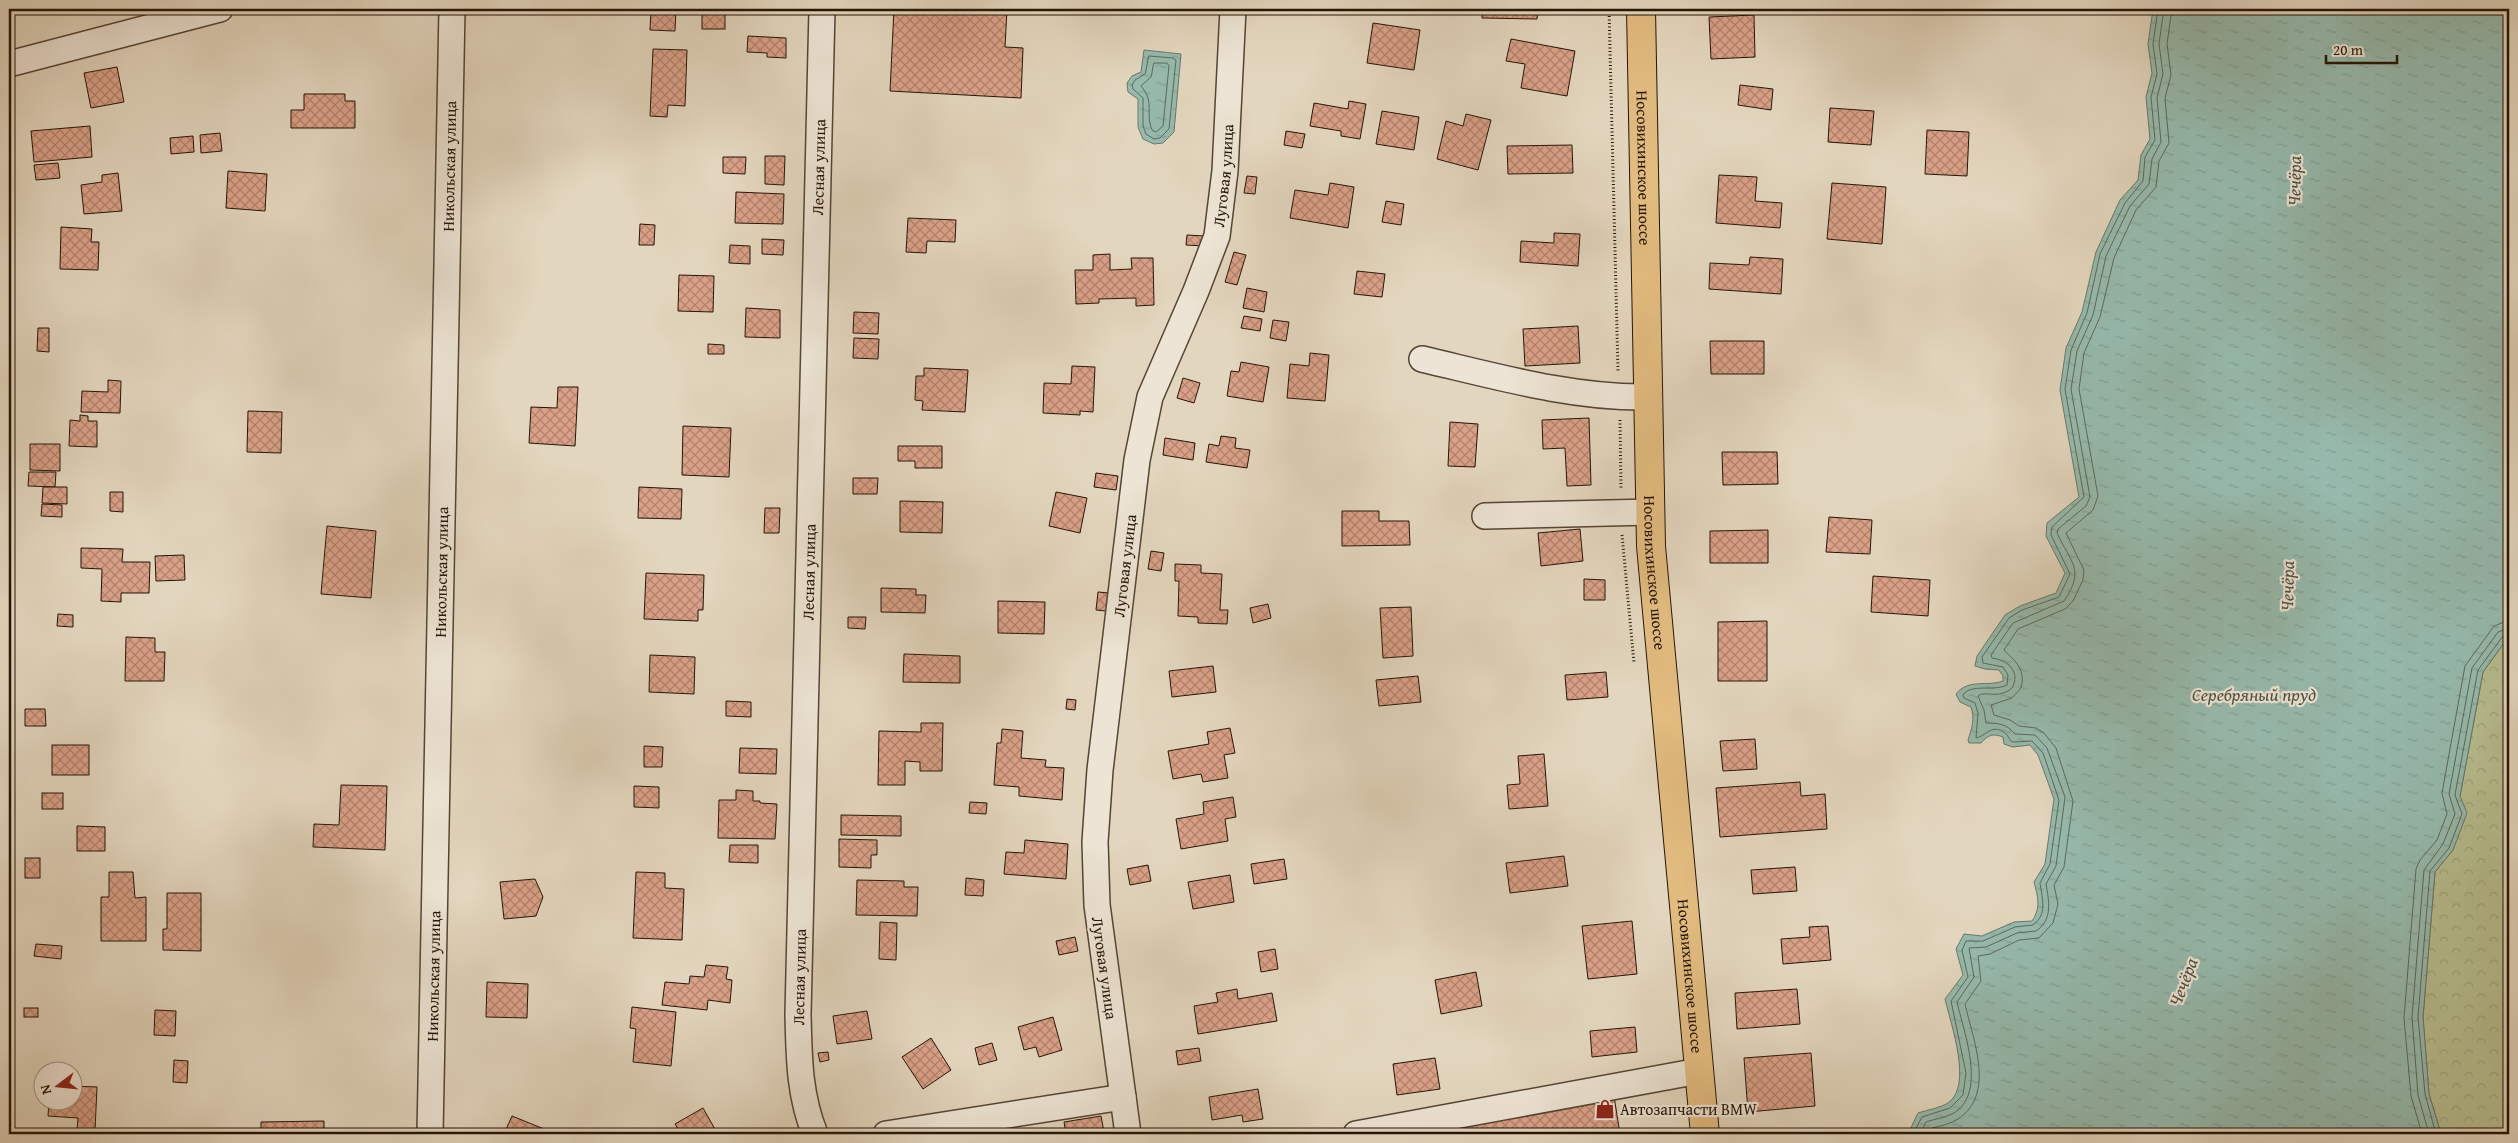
<svg xmlns="http://www.w3.org/2000/svg" width="2518" height="1143" font-family="'Gentium Book Plus',serif">
<defs>
<pattern id="forest-crowns" width="20" height="18" patternUnits="userSpaceOnUse" patternTransform="scale(1.25)"><rect width="20" height="18" fill="#b7bd8f"/><path d="M2 6a3 3 0 1 1 6 0M12 15a3 3 0 1 1 6 0" fill="none" stroke="#9da27a"/></pattern>
<pattern id="water-ripples" width="26" height="14" patternUnits="userSpaceOnUse" patternTransform="scale(1.25)"><rect width="26" height="14" fill="#96baad"/><path d="M2 4q2-2 4 0t4 0M15 11q2-2 4 0t4 0" fill="none" stroke="#819f93"/></pattern>
<pattern id="building-cross-hatch" width="8" height="8" patternUnits="userSpaceOnUse" patternTransform="scale(1.25)"><rect width="8" height="8" fill="#dba188"/><path d="M0 0l8 8M0 8l8-8" fill="none" stroke="#b1826d"/></pattern>
</defs>
<rect width="100%" height="100%" fill="#e3d6be"/>
<filter id="stains"><feTurbulence type="fractalNoise" baseFrequency=".004" numOctaves="4"/><feColorMatrix values="0 0 0 0 .2 0 0 0 0 .09 0 0 0 0 .02 0 0 0 .5 -.17"/></filter>
<radialGradient id="worn" r=".72"><stop offset=".6" stop-color="#630" stop-opacity="0"/><stop offset="1" stop-color="#630" stop-opacity=".3"/></radialGradient>
<polygon fill="url(#forest-crowns)" stroke="#6e694a" points="2509,636 2509,1134 2441,1134 2429,1094 2423,1017 2435,872 2453,850 2460,796 2483,672"/>
<g fill="url(#water-ripples)" stroke="#68786a">
<path d="M2153 9H2509V636L2483 672 2460 796 2467 813 2453 850 2435 872 2423 1017 2429 1094 2441 1134H1908L1918 1113C1927 1110 1940 1108 1948 1103 1973 1086 1951 1025 1945 999L1963 975 1956 949 1964 934 1982 936 2014 922 2032 921C2041 908 2038 897 2034 882L2045 864 2054 799 2038 755 2030 745 2013 747 2004 744 2003 737C1993 733 1988 735 1981 743H1969L1968 740C1972 728 1975 719 1971 707L1960 702 1956 694C1969 678 1987 687 2003 681V676L1999 670 1985 669 1975 666 1977 656 2005 615 2020 606 2056 593 2065 573 2046 536 2047 523 2079 497 2060 390 2066 348 2082 312 2096 252 2120 200 2138 180 2141 155 2150 139 2146 97 2152 73 2148 44Z"/>
<polygon points="1144,50 1181,54 1174,132 1163,143 1154,144 1143,139 1138,127 1138,99 1128,92 1127,83 1132,76 1141,72"/>
</g>
<g fill="none" stroke-linecap="round" stroke-linejoin="round">
<g stroke="#5d685a" stroke-width="1">
<polygon points="1149,56 1173,58 1176,60 1169,129 1160,138 1154,139 1146,134 1143,126 1143,98 1133,89 1132,85 1135,80 1145,74"/>
<path d="M1154 63H1167L1169 66 1163 126 1156 132 1152 130C1145 113 1155 102 1141 86L1151 77Z"/>
<path d="M1913 1134 1922 1117 1950 1108 1963 1095 1966 1073 1951 1001 1968 977 1962 950 1966 941H1983L2015 927 2033 925C2048 914 2042 899 2040 883L2050 864 2059 800 2043 753 2032 741 2013 742C2007 739 2010 736 2005 733 1992 723 1986 736 1976 738L1978 713 1975 703 1964 698 1963 695C1971 683 1993 692 2007 685L2008 675 2003 667 1983 663 1982 657 2009 618 2022 610 2059 597 2070 574 2051 535 2052 527 2084 497 2065 389 2071 350 2087 313 2100 254 2125 203 2143 181 2145 157 2155 140 2151 97 2157 74 2153 44 2158 9"/>
<path d="M1920 1134 1926 1122C1934 1119 1944 1118 1952 1114 1988 1095 1964 1033 1957 1002L1974 977 1969 948 1986 947 2017 933 2036 931C2053 920 2049 901 2046 884L2056 866 2065 797 2047 748 2035 735 2015 734C2007 724 1998 723 1986 723L1984 710 1978 696C1986 690 1998 700 2012 688 2021 672 2008 660 1992 658L1991 655 2013 623 2064 601C2086 569 2070 562 2057 533L2058 529 2086 506 2090 497 2071 389 2077 351 2093 315 2106 256 2130 206 2149 184 2152 159 2161 142 2157 98 2163 74 2159 44 2164 9"/>
<path d="M1929 1134 1932 1128C1940 1126 1951 1124 1958 1119 1996 1094 1973 1040 1965 1004L1981 981 1978 956 1990 954 2019 940 2039 938 2053 923 2058 904 2054 885 2064 867 2073 801 2056 748 2044 733 2036 728 2019 726 2010 720 1994 715 1991 705 2012 698 2021 688C2026 669 2015 661 2004 650L2018 629 2065 609 2073 601 2083 580 2084 570 2066 533 2093 510 2098 496 2079 389 2084 353 2100 317 2114 258 2136 210 2156 187 2159 161 2169 143 2165 98 2171 75 2167 44 2172 9"/>
<polyline points="2422,1134 2411,1096 2404,1018 2416,869 2420,860 2437,840 2447,814 2442,793 2465,666 2494,626 2509,620"/>
<polyline points="2429,1134 2418,1095 2412,1017 2424,870 2443,844 2455,814 2449,794 2472,668 2498,632 2509,628"/>
<polyline points="2436,1134 2425,1094 2418,1017 2430,871 2449,848 2462,814 2455,795 2478,670 2503,636 2509,634"/>
</g>
</g>
<g fill="url(#building-cross-hatch)" stroke="#241506">
<polygon points="651,9 676,9 675,31 650,30"/>
<polygon points="761,9 782,9 782,14 761,13"/>
<polygon points="894,9 1007,9 1005,47 1023,48 1021,98 890,91"/>
<polygon points="1482,9 1538,9 1537,19 1482,18"/>
<rect x="702" y="14" width="23" height="15"/>
<polygon points="1754,15 1755,57 1711,59 1709,17"/>
<polygon points="1373,23 1420,30 1414,70 1367,63"/>
<polygon points="748,36 786,38 786,58 767,57 767,53 747,52"/>
<polygon points="1511,39 1575,51 1567,96 1521,88 1525,64 1506,61"/>
<polygon points="653,49 687,50 685,106 668,105 667,117 650,116"/>
<polygon points="117,67 124,102 91,108 84,73"/>
<polygon points="1740,85 1773,89 1771,110 1738,105"/>
<polygon points="304,94 345,94 345,101 355,101 355,128 291,128 291,110 304,110"/>
<polygon points="1349,101 1366,104 1360,139 1341,136 1341,131 1310,126 1314,103 1348,109"/>
<polygon points="1830,108 1874,111 1871,145 1828,142"/>
<polygon points="1382,111 1419,117 1414,150 1376,144"/>
<polygon points="1466,114 1491,120 1478,170 1437,159 1446,121 1463,126"/>
<polygon points="90,126 92,157 34,162 31,131"/>
<polygon points="1927,130 1969,132 1967,176 1925,174"/>
<polygon points="1286,131 1305,134 1302,148 1284,145"/>
<polygon points="220,133 222,151 201,153 200,135"/>
<polygon points="193,136 194,152 171,154 170,138"/>
<polygon points="1572,145 1573,173 1508,174 1507,146"/>
<polygon points="765,156 785,156 784,185 765,184"/>
<polygon points="723,157 746,157 745,174 723,173"/>
<polygon points="58,163 60,178 36,180 34,165"/>
<polygon points="228,171 267,174 265,211 226,208"/>
<polygon points="118,173 122,211 84,214 81,185 102,182 102,175"/>
<polygon points="1719,175 1757,177 1755,201 1782,203 1780,228 1716,223"/>
<polygon points="1247,176 1257,177 1255,194 1244,193"/>
<polygon points="1330,183 1354,187 1348,228 1290,218 1295,190 1328,195"/>
<polygon points="1832,183 1886,187 1882,244 1827,239"/>
<polygon points="736,192 784,194 783,224 735,223"/>
<polygon points="1386,201 1404,204 1401,225 1382,222"/>
<polygon points="908,218 956,220 955,242 927,241 926,253 906,252"/>
<polygon points="640,224 655,225 654,245 639,245"/>
<polygon points="61,227 92,229 91,242 99,242 98,270 60,269"/>
<polygon points="1554,233 1580,234 1578,266 1520,262 1521,241 1554,243"/>
<polygon points="1187,235 1204,236 1204,246 1186,245"/>
<polygon points="762,239 784,240 783,255 762,254"/>
<polygon points="730,245 750,246 750,264 729,263"/>
<polygon points="1234,252 1246,255 1237,285 1225,282"/>
<polygon points="1110,254 1110,270 1132,269 1131,258 1153,258 1154,305 1136,306 1136,298 1099,299 1099,303 1076,304 1075,270 1093,270 1093,255"/>
<polygon points="1750,257 1783,259 1781,294 1709,289 1710,263 1749,265"/>
<polygon points="1357,271 1385,274 1382,297 1354,294"/>
<polygon points="679,275 714,276 713,312 678,311"/>
<polygon points="1247,288 1267,292 1264,312 1243,308"/>
<polygon points="746,308 780,310 780,338 745,337"/>
<polygon points="854,312 879,313 878,334 853,333"/>
<polygon points="1244,316 1262,319 1260,331 1241,328"/>
<polygon points="1273,320 1289,322 1286,341 1270,338"/>
<polygon points="1578,326 1580,363 1525,366 1523,329"/>
<polygon points="38,328 49,328 49,352 37,351"/>
<polygon points="854,338 879,339 878,359 853,358"/>
<polygon points="1710,341 1764,341 1764,374 1711,374"/>
<polygon points="708,344 724,345 724,354 708,354"/>
<polygon points="1310,353 1329,355 1325,401 1287,398 1290,364 1309,366"/>
<polygon points="1241,362 1269,367 1263,402 1227,396 1231,371 1239,372"/>
<polygon points="1072,366 1095,367 1093,412 1080,411 1080,415 1043,413 1044,383 1071,384"/>
<polygon points="924,368 968,370 965,412 922,410 923,401 915,400 916,376 924,376"/>
<polygon points="1183,378 1200,383 1194,403 1177,398"/>
<polygon points="108,380 121,381 120,413 81,412 82,391 108,392"/>
<polygon points="558,387 578,387 575,446 529,443 531,407 557,408"/>
<polygon points="248,411 282,412 281,453 247,452"/>
<polygon points="80,415 88,416 88,421 97,421 97,447 69,446 70,420 80,421"/>
<polygon points="1589,418 1591,485 1567,486 1565,448 1543,449 1542,420"/>
<polygon points="1450,422 1478,424 1475,467 1448,466"/>
<polygon points="683,426 731,428 729,477 682,475"/>
<polygon points="1221,436 1236,438 1235,448 1250,450 1247,468 1206,462 1209,444 1219,446"/>
<polygon points="1165,438 1195,443 1193,460 1163,455"/>
<polygon points="30,444 60,444 60,471 30,470"/>
<polygon points="898,446 942,446 942,468 915,468 915,461 898,461"/>
<polygon points="1722,452 1777,452 1778,484 1723,485"/>
<polygon points="29,472 56,472 55,487 28,486"/>
<polygon points="1096,473 1118,476 1116,490 1094,487"/>
<polygon points="853,478 878,478 877,494 853,494"/>
<polygon points="43,487 67,487 67,504 42,503"/>
<polygon points="639,487 682,489 681,519 638,518"/>
<polygon points="110,492 123,492 123,512 110,511"/>
<polygon points="1056,492 1087,498 1080,533 1049,526"/>
<polygon points="900,501 943,502 942,533 900,532"/>
<polygon points="42,504 62,505 62,517 41,516"/>
<polygon points="765,508 780,508 779,533 764,533"/>
<polygon points="1342,511 1379,511 1379,521 1409,521 1410,545 1342,546"/>
<polygon points="1829,517 1872,520 1870,554 1826,552"/>
<polygon points="327,526 376,531 371,598 321,594"/>
<polygon points="1580,529 1583,561 1541,566 1538,533"/>
<polygon points="1768,530 1768,563 1710,563 1710,531"/>
<polygon points="81,548 123,549 122,562 150,562 149,593 121,593 121,602 101,601 102,569 81,568"/>
<polygon points="1151,551 1164,553 1161,571 1148,569"/>
<polygon points="184,555 185,580 156,581 155,556"/>
<polygon points="1175,564 1201,565 1201,573 1222,574 1220,610 1228,610 1227,624 1198,623 1198,617 1178,616 1179,581 1175,581"/>
<polygon points="646,573 704,575 703,610 698,610 698,621 644,619"/>
<polygon points="1873,576 1930,580 1928,616 1871,612"/>
<polygon points="1584,579 1605,580 1605,600 1584,600"/>
<polygon points="881,588 916,589 916,595 926,595 925,613 881,612"/>
<polygon points="1098,592 1109,593 1106,611 1096,610"/>
<polygon points="998,601 1045,602 1044,634 998,633"/>
<polygon points="1268,604 1271,618 1253,623 1250,608"/>
<polygon points="1411,607 1413,656 1383,658 1380,608"/>
<polygon points="58,614 73,615 73,627 57,626"/>
<polygon points="848,617 866,617 865,629 848,628"/>
<polygon points="1767,621 1767,681 1718,681 1718,622"/>
<polygon points="126,637 155,638 155,652 165,652 164,681 125,681"/>
<polygon points="904,654 960,656 960,683 903,682"/>
<polygon points="650,655 695,657 694,694 649,692"/>
<polygon points="1213,666 1216,692 1172,697 1169,671"/>
<polygon points="1606,672 1608,697 1567,700 1565,675"/>
<polygon points="1418,676 1421,702 1379,706 1376,680"/>
<polygon points="1067,699 1076,700 1075,710 1066,709"/>
<polygon points="726,701 751,702 751,717 726,716"/>
<polygon points="25,709 45,709 46,726 25,726"/>
<polygon points="921,723 943,723 942,771 920,771 920,762 905,761 905,785 878,785 879,731 921,732"/>
<polygon points="1230,728 1235,753 1224,755 1228,778 1203,782 1201,774 1173,779 1168,751 1209,744 1207,732"/>
<polygon points="1002,729 1023,731 1021,758 1046,760 1045,767 1064,768 1062,800 1019,796 1019,787 994,785 997,743 1001,743"/>
<polygon points="1755,739 1757,769 1723,771 1720,741"/>
<rect x="52" y="745" width="37" height="30"/>
<polygon points="644,746 663,747 662,767 644,767"/>
<polygon points="740,748 777,749 776,774 739,773"/>
<polygon points="1544,754 1548,806 1509,809 1507,785 1520,784 1518,756"/>
<polygon points="1800,782 1801,796 1825,794 1827,829 1720,837 1716,788"/>
<polygon points="341,785 387,786 385,850 313,847 314,824 339,825"/>
<polygon points="634,786 659,787 659,808 634,807"/>
<polygon points="736,790 753,791 753,801 760,801 760,803 777,804 775,839 718,838 719,800 736,800"/>
<rect x="42" y="793" width="21" height="16"/>
<polygon points="1233,797 1236,817 1225,819 1228,841 1181,849 1176,819 1204,814 1203,802"/>
<polygon points="970,802 987,803 986,814 969,813"/>
<polygon points="841,815 901,816 901,836 841,835"/>
<polygon points="77,826 105,827 105,851 77,851"/>
<polygon points="839,839 877,840 877,855 871,855 871,868 839,867"/>
<polygon points="1025,840 1068,844 1066,879 1004,874 1006,852 1024,853"/>
<polygon points="730,845 758,845 758,863 729,862"/>
<polygon points="1564,856 1568,886 1510,893 1506,863"/>
<rect x="25" y="858" width="15" height="20"/>
<polygon points="1284,859 1287,879 1254,884 1251,864"/>
<polygon points="1148,865 1151,881 1130,885 1127,869"/>
<polygon points="1795,867 1797,891 1753,894 1751,870"/>
<polygon points="109,872 133,872 135,898 146,897 146,941 101,941 101,897 109,897"/>
<polygon points="636,872 665,873 665,888 684,889 682,940 633,938"/>
<polygon points="1230,875 1234,902 1193,909 1188,882"/>
<polygon points="966,878 984,880 983,896 965,895"/>
<polygon points="535,879 543,897 536,916 504,919 500,882"/>
<polygon points="857,880 904,881 904,887 918,887 917,916 856,915"/>
<polygon points="167,893 201,893 201,951 163,950 163,929 167,929"/>
<polygon points="1632,921 1637,974 1588,979 1582,926"/>
<polygon points="880,922 897,923 896,960 879,959"/>
<polygon points="1828,926 1831,960 1783,964 1781,939 1810,937 1809,927"/>
<polygon points="1075,937 1078,951 1059,955 1056,941"/>
<polygon points="36,944 62,946 61,959 34,956"/>
<polygon points="1275,949 1278,969 1261,972 1258,952"/>
<polygon points="706,965 728,967 726,979 732,980 730,1003 708,1000 707,1010 662,1005 665,982 689,984 690,976 704,977"/>
<polygon points="1476,972 1482,1006 1441,1014 1435,980"/>
<polygon points="487,982 528,984 527,1018 486,1017"/>
<polygon points="1237,989 1238,999 1272,993 1277,1021 1198,1034 1194,1006 1218,1002 1216,993"/>
<polygon points="1797,989 1800,1024 1737,1029 1735,993"/>
<polygon points="632,1007 676,1012 671,1066 633,1062 636,1029 630,1028"/>
<rect x="24" y="1008" width="14" height="9"/>
<polygon points="155,1010 176,1011 175,1036 154,1035"/>
<polygon points="867,1011 872,1039 837,1044 833,1016"/>
<polygon points="1053,1017 1062,1050 1039,1057 1036,1047 1024,1050 1018,1027"/>
<polygon points="1635,1027 1637,1052 1592,1057 1590,1031"/>
<polygon points="931,1038 951,1070 923,1089 902,1057"/>
<polygon points="992,1043 997,1060 979,1065 975,1048"/>
<polygon points="1199,1048 1201,1061 1178,1065 1176,1051"/>
<polygon points="828,1052 829,1060 820,1062 818,1053"/>
<polygon points="1811,1053 1815,1106 1748,1112 1744,1058"/>
<polygon points="1435,1058 1440,1089 1397,1095 1393,1064"/>
<polygon points="174,1060 188,1061 187,1083 173,1082"/>
<polygon points="72,1086 97,1087 95,1131 77,1130 78,1118 48,1116 49,1100 72,1100"/>
<polygon points="1258,1089 1263,1119 1243,1122 1242,1115 1212,1120 1209,1097"/>
<polygon points="1614,1096 1620,1134 1422,1134"/>
<polygon points="703,1108 716,1131 711,1134 681,1134 675,1124"/>
<polygon points="512,1116 554,1133 553,1134 504,1134"/>
<polygon points="1101,1116 1104,1132 1112,1130 1112,1134 1066,1134 1064,1122"/>
<polygon points="324,1121 324,1134 261,1134 261,1122"/>
</g>
<g fill="none" stroke-linecap="round" stroke-linejoin="round">
<defs>
<g id="minor">
<polyline points="9,64 220,9"/>
<path d="M1422 359C1495 376 1571 398 1647 397"/>
<polyline points="1485,516 1651,512"/>
<path id="s1" d="M430 1134 452 9"/>
<path id="s2" d="M815 1134C799 1095 799 1056 798 1014L822 9"/>
<polyline points="886,1134 1123,1097"/>
<path id="s3" d="M1128 1134 1097 905 1095 842 1100 770 1137 460 1150 397 1196 291 1217 236 1225 171 1233 9"/>
<polyline points="1356,1134 1699,1071"/>
</g>
<g id="major">
<path id="s4" d="M1641 9 1651 546 1705 1134"/>
</g>
</defs>
<use href="#minor" stroke="#544534" stroke-width="28"/>
<use href="#major" stroke="#241506" stroke-width="30"/>
<g stroke="#241506" stroke-width="3" stroke-dasharray="1 2.5" stroke-linecap="butt">
<polyline points="1609,9 1618,371"/>
<polyline points="1620,420 1621,489"/>
<polyline points="1622,535 1634,663"/>
</g>
<use href="#minor" stroke="#ede4d5" stroke-width="25"/>
<use href="#major" stroke="#e2bb7f" stroke-width="28"/>
</g>
<defs>
<symbol id="shop-bare" viewBox="-9 -9 18 18"><path d="M-5-2.5h2.3a2.7 3.5 0 0 1 5.4 0H5L5.5 6h-11ZM-1.5-2.5h3a1.5 2.3 0 0 0-3 0Z" fill="#8f2418" stroke="#ede4d5" stroke-width="2.5" paint-order="stroke"/></symbol>
</defs>
<g fill-rule="evenodd">
<use href="#shop-bare" x="1591" y="1095" width="28" height="28"/>
</g>
<g text-anchor="middle" dominant-baseline="central" stroke-width="4.5" stroke-linejoin="round" paint-order="stroke">
<g font-size="16" fill="#241506" stroke="#ede4d5">
<text stroke="none"><textPath href="#s1" startOffset="968">Никольская улица</textPath></text>
<text stroke="none"><textPath href="#s2" startOffset="969">Лесная улица</textPath></text>
<text stroke="none"><textPath href="#s4" startOffset="159">Носовихинское шоссе</textPath></text>
<text stroke="none"><textPath href="#s3" startOffset="978">Луговая улица</textPath></text>
<text stroke="none"><textPath href="#s3" startOffset="572">Луговая улица</textPath></text>
<text stroke="none"><textPath href="#s1" startOffset="562">Никольская улица</textPath></text>
<text stroke="none"><textPath href="#s4" startOffset="564">Носовихинское шоссе</textPath></text>
<text stroke="none"><textPath href="#s2" startOffset="564">Лесная улица</textPath></text>
<text transform="translate(1105 968) rotate(82)">Луговая улица</text>
<text stroke="none"><textPath href="#s1" startOffset="158">Никольская улица</textPath></text>
<text stroke="none"><textPath href="#s4" startOffset="969">Носовихинское шоссе</textPath></text>
<text stroke="none"><textPath href="#s2" startOffset="159">Лесная улица</textPath></text>
</g>
<g font-size="16" fill="#241506" stroke="#ede4d5" text-anchor="start">
<text x="1620" y="1109">Автозапчасти BMW</text>
</g>
<g font-size="18" font-style="italic" fill="#4c4f40" stroke="#ede4d5">
<text transform="translate(2294 181) rotate(-89)">Чечёра</text>
<text transform="translate(2287 586) rotate(-89)">Чечёра</text>
<text x="2254" y="694">Серебряный пруд</text>
<text transform="translate(2183 982) rotate(-69)">Чечёра</text>
</g>
</g>
<rect width="2518" height="1143" fill="none" stroke="#e3d6be" stroke-width="30"/>
<rect x="10" y="10" width="2498" height="1123" fill="none" stroke="#241506" stroke-width="2.5"/>
<rect x="15" y="15" width="2488" height="1113" fill="none" stroke="#241506"/>
<g transform="translate(58 1086) rotate(254)"><circle r="24" fill="#ede4d5" stroke="#9d9182"/>
<path d="M0-4L9 19L0 12L-9 19Z" fill="#8f2418"/>
<text y="-8" font-size="14" font-weight="bold" text-anchor="middle" fill="#241506">N</text>
</g>
<path d="M2326 55v8h71v-8" fill="none" stroke="#241506" stroke-width="2.5"/>
<text x="2333" y="55" font-size="15" fill="#241506" stroke="#ede4d5" stroke-width="4" paint-order="stroke">20 m</text>
<rect width="100%" height="100%" filter="url(#stains)"/>
<rect width="100%" height="100%" fill="url(#worn)"/>
</svg>
